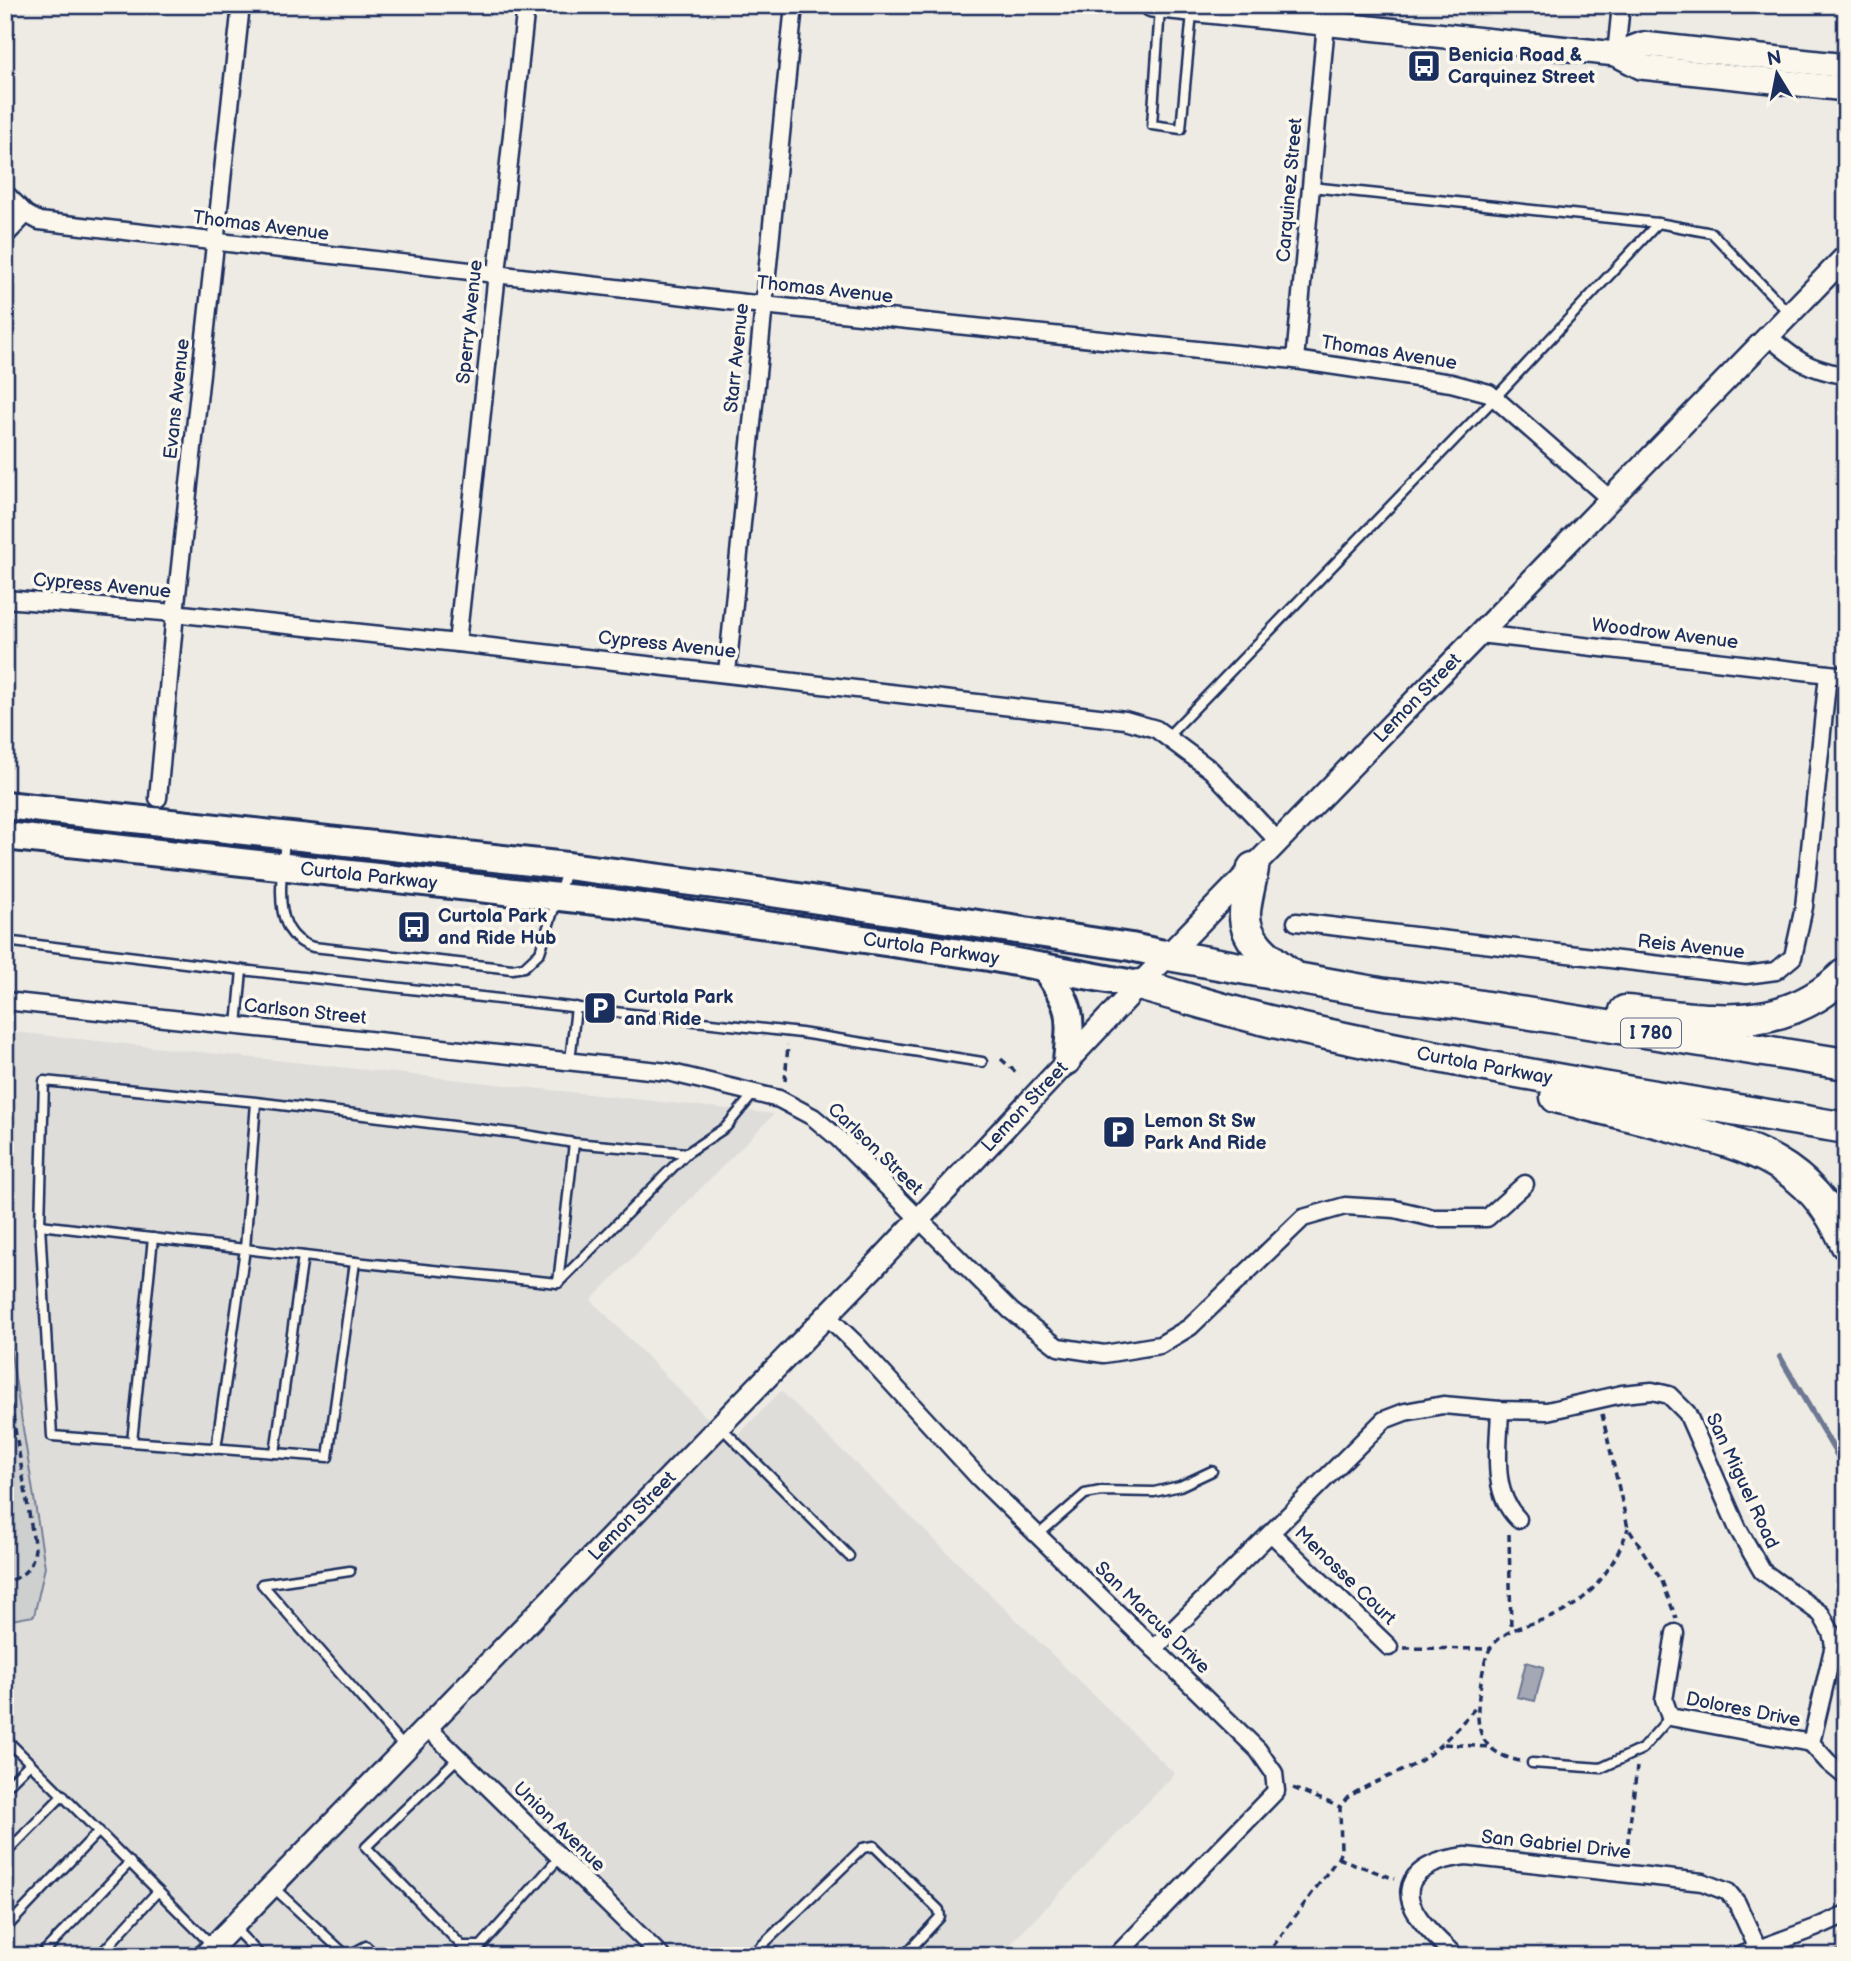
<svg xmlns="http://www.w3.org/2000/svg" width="1851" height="1961" font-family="'Balsamiq Sans',sans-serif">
<rect width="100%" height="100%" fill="#eeebe4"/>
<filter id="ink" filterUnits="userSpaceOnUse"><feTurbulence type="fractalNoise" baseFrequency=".0143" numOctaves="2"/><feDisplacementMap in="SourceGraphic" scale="14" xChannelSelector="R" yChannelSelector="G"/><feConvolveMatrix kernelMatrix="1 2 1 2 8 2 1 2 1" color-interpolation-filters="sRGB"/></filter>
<g filter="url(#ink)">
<polygon fill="#deddda" points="5,1031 774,1114 591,1300 731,1442 781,1391 1175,1774 999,1956 5,1956 5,1621 34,1616 45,1567 5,1315"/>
<polygon fill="#cecfcf" stroke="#747f96" stroke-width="2" points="5,1315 45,1567 34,1616 5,1621"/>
<polygon fill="#a3a8b4" stroke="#6d7892" stroke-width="2" points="1526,1662 1544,1667 1535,1701 1517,1697"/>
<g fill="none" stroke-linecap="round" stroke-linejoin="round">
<g stroke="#6d7892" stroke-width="6">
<polyline points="1780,1357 1846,1470"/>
<polyline points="1827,1956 1846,1949"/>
</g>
<defs>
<g id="service">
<polyline points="1160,8 1152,125 1181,129 1192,13"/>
<polyline points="1311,187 1658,223"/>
<polyline points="1168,736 1495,398 1658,223 1712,233 1789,313"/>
<path d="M285 839C283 875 268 934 313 947L512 969 524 967 540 952 567 868"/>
<polyline points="5,941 242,970 801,1033 982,1062"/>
<polyline points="237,1026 242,970"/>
<polyline points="570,1061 576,1007"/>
<polyline points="256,1102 245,1249 40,1225 44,1081 256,1102 520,1134 574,1143 687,1153 726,1127 755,1092"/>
<path d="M40 1225 52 1436C144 1443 236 1450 328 1457L355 1262 245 1249 216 1449"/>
<polyline points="355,1262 558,1283 687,1153"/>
<polyline points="558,1283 574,1143"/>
<polyline points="720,1426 849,1556"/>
<polyline points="132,1442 153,1238"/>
<polyline points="275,1453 303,1256"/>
<polyline points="1038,1535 1085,1494 1101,1491 1154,1492 1180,1486 1212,1471"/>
<polyline points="350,1571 262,1584 404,1747"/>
<polyline points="5,1738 213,1946"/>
<polyline points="458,1758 366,1847 462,1946 481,1946 560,1857"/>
<polyline points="1532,1763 1601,1768 1642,1749 1670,1717"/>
<polyline points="5,1788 30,1763"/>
<polyline points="5,1854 63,1795"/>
<polyline points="274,1888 347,1956"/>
<polyline points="234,1928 261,1956"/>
<polyline points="5,1929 99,1831"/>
<polyline points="40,1956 130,1862"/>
<polyline points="99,1956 158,1891"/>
<polyline points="347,1956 366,1946 376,1956"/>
<polyline points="751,1956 863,1848 874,1846 939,1910 940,1917 904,1956"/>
</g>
<g id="minor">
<polyline points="1616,54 1621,5"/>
<polyline points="5,193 26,214 39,221 763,305 1295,360 1451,383 1489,393 1610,499"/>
<polyline points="5,236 26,214"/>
<path d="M1768 336C1798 362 1807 368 1846 376"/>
<polyline points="1295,360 1326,24"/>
<polyline points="5,599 163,612 457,643 1125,720 1156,729 1211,770 1278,841"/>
<polyline points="1479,634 1846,676"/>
<polyline points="457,643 526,5"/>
<polyline points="727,673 794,5"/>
<polyline points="158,798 175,613 241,5"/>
<polyline points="1296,922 1746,975 1776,971 1793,957 1804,907 1828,674"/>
<polyline points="5,1001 668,1072 779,1099 813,1117 838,1138 1011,1311 1058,1347 1104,1354 1160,1345 1190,1327 1303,1218 1345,1206 1395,1209 1433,1218 1487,1218 1525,1184"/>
<polyline points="827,1316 855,1343 979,1478 1258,1750 1274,1773 1276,1791 1116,1956"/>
<path d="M1500 1410C1499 1446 1490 1492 1518 1519"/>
<polyline points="1272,1534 1389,1647"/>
<polyline points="1675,1633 1664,1700 1670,1717 1811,1743"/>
<polyline points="1154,1649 1384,1420 1405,1412 1443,1405 1500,1410 1547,1411 1622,1394 1652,1391 1669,1395 1687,1413 1738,1529 1762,1571 1821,1614 1831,1632 1834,1645 1811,1743 1828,1762 1846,1777"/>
<polyline points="427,1727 661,1956"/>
<path d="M1455 1956C1442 1943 1427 1930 1418 1916 1391 1876 1433 1860 1466 1856L1702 1882 1728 1892 1737 1903 1758 1949"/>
<polyline points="1739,1956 1815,1928 1846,1914"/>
</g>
<g id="tertiary">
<path id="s1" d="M204 1956 873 1268 1139 985 1846 256"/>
</g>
<g id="secondary">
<polyline points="1152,5 1616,54 1641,67 1846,89"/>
<polyline points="1616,54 1643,44 1846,66"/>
</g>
<g id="primary">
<polyline points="5,805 567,866 731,887 1131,947 1168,955"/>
<path id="s2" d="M5 836 614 903 989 957 1139 985"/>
<path d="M1044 967C1072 1008 1072 1012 1067 1061"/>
</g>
<g id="motorway">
<path d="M1253 868C1251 882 1246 898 1245 912 1243 942 1273 961 1294 977"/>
<polyline points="1168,955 1385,994 1456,1002 1846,1064"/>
<path id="s3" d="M1139 985C1186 998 1234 1013 1282 1024 1468 1067 1657 1096 1846 1128"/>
<path d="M1625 1011C1708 1018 1780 1038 1846 973"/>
<path d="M1556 1097C1595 1107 1633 1116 1671 1126 1751 1147 1810 1162 1846 1244"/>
</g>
</defs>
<use href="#service" stroke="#1b2f5e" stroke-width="13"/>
<use href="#minor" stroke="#1b2f5e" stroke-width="21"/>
<use href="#tertiary" stroke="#1b2f5e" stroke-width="26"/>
<use href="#secondary" stroke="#1b2f5e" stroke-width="28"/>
<use href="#primary" stroke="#1b2f5e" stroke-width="32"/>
<use href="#motorway" stroke="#1b2f5e" stroke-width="35"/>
<g stroke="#1b2f5e" stroke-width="3.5" stroke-dasharray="7 5" stroke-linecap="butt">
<polyline points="1001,1059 1019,1075"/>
<polyline points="785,1081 788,1045"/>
<path d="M5 1369 35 1549C32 1568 24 1577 5 1582"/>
<polyline points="1602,1414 1628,1528 1662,1581 1676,1618"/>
<polyline points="1509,1534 1511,1630"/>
<polyline points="1404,1648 1490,1649"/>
<polyline points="1444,1744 1489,1747"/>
<path d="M1520 1761C1473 1751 1475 1720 1481 1682 1483 1671 1485 1655 1492 1646 1507 1627 1533 1624 1554 1616 1591 1601 1616 1564 1628 1528"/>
<polyline points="1293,1788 1340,1807"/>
<polyline points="1626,1856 1637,1767"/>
<polyline points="1338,1858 1395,1879"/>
<path d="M1266 1956 1338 1858 1341 1851 1340 1807 1347 1798C1368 1783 1394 1776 1417 1763 1441 1748 1458 1727 1477 1706"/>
</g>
<use href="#service" stroke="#fbf7ec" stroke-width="8"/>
<use href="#minor" stroke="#fbf7ec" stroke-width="16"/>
<use href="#tertiary" stroke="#fbf7ec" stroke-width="21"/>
<use href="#secondary" stroke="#fbf7ec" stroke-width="23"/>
<use href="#primary" stroke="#fbf7ec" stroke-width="26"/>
<use href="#motorway" stroke="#fbf7ec" stroke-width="30"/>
</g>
</g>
<defs>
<symbol id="bus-square" viewBox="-11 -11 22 22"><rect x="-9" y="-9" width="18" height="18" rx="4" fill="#1b2f5e" stroke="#fbf7ec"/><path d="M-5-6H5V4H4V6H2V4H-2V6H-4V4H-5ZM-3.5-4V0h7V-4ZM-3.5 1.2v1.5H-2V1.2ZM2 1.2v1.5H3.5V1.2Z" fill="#fff"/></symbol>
<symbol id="parking-square" viewBox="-11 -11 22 22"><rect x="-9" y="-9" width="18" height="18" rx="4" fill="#1b2f5e" stroke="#fbf7ec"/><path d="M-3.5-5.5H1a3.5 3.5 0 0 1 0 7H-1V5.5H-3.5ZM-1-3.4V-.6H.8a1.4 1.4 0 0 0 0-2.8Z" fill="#fff"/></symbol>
</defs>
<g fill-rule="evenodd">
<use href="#bus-square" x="1405" y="47" width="38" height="38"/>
<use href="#bus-square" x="395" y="908" width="38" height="38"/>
<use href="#parking-square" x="581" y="989" width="38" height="38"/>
<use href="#parking-square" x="1100" y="1113" width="38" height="38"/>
</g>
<g text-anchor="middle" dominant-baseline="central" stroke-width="7" stroke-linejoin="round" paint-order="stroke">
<rect fill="#fbf7ec" stroke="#5e6b89" stroke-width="2" x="1621" y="1018.5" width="60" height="29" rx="5"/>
<g font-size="18" font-weight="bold" fill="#1b2f5e">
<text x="1651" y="1033">I 780</text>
</g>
<g font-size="19" font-weight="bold" fill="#1b2f5e" stroke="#fbf7ec" text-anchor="start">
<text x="1448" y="55">Benicia Road &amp;<tspan x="1448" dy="22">Carquinez Street</tspan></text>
<text x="438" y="916">Curtola Park<tspan x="438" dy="22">and Ride Hub</tspan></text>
<text x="624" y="997">Curtola Park<tspan x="624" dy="22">and Ride</tspan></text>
<text x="1144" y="1121">Lemon St Sw<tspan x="1144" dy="22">Park And Ride</tspan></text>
</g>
<g font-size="19" fill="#1b2f5e" stroke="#fbf7ec">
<text transform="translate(1290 190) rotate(-85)">Carquinez Street</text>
<text transform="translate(261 226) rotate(7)">Thomas Avenue</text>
<text transform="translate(825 290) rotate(6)">Thomas Avenue</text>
<text transform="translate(470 322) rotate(-84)">Sperry Avenue</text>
<text transform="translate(1389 353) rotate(9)">Thomas Avenue</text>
<text transform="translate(737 358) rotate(-84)">Starr Avenue</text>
<text transform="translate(177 399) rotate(-84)">Evans Avenue</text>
<text transform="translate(102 586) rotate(5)">Cypress Avenue</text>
<text transform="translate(1665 634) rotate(7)">Woodrow Avenue</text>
<text transform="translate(667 645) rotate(6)">Cypress Avenue</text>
<text stroke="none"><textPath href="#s1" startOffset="1748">Lemon Street</textPath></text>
<text stroke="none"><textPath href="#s2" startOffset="366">Curtola Parkway</textPath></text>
<text transform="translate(1691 947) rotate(6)">Reis Avenue</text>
<text stroke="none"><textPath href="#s2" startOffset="933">Curtola Parkway</textPath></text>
<text transform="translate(305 1012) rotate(6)">Carlson Street</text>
<text stroke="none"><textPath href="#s3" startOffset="355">Curtola Parkway</textPath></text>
<text stroke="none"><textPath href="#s1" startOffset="1181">Lemon Street</textPath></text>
<text transform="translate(875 1149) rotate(44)">Carlson Street</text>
<text transform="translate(1742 1481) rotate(65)">San Miguel Road</text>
<text stroke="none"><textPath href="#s1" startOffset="614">Lemon Street</textPath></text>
<text transform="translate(1345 1576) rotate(44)">Menosse Court</text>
<text transform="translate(1152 1618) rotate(44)">San Marcus Drive</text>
<text transform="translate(1743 1710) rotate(11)">Dolores Drive</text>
<text transform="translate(559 1827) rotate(44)">Union Avenue</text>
<text transform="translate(1556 1845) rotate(6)">San Gabriel Drive</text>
</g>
</g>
<rect width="1851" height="1961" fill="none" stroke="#fbf7ec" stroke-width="28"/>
<rect x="14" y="14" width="1823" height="1933" fill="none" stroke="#1b2f5e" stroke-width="2.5" filter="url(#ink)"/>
<g transform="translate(1777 74) rotate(350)" stroke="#fbf7ec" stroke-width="5" paint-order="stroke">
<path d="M0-5L12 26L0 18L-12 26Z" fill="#1b2f5e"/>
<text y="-10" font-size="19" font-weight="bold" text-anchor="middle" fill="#1b2f5e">N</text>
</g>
</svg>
